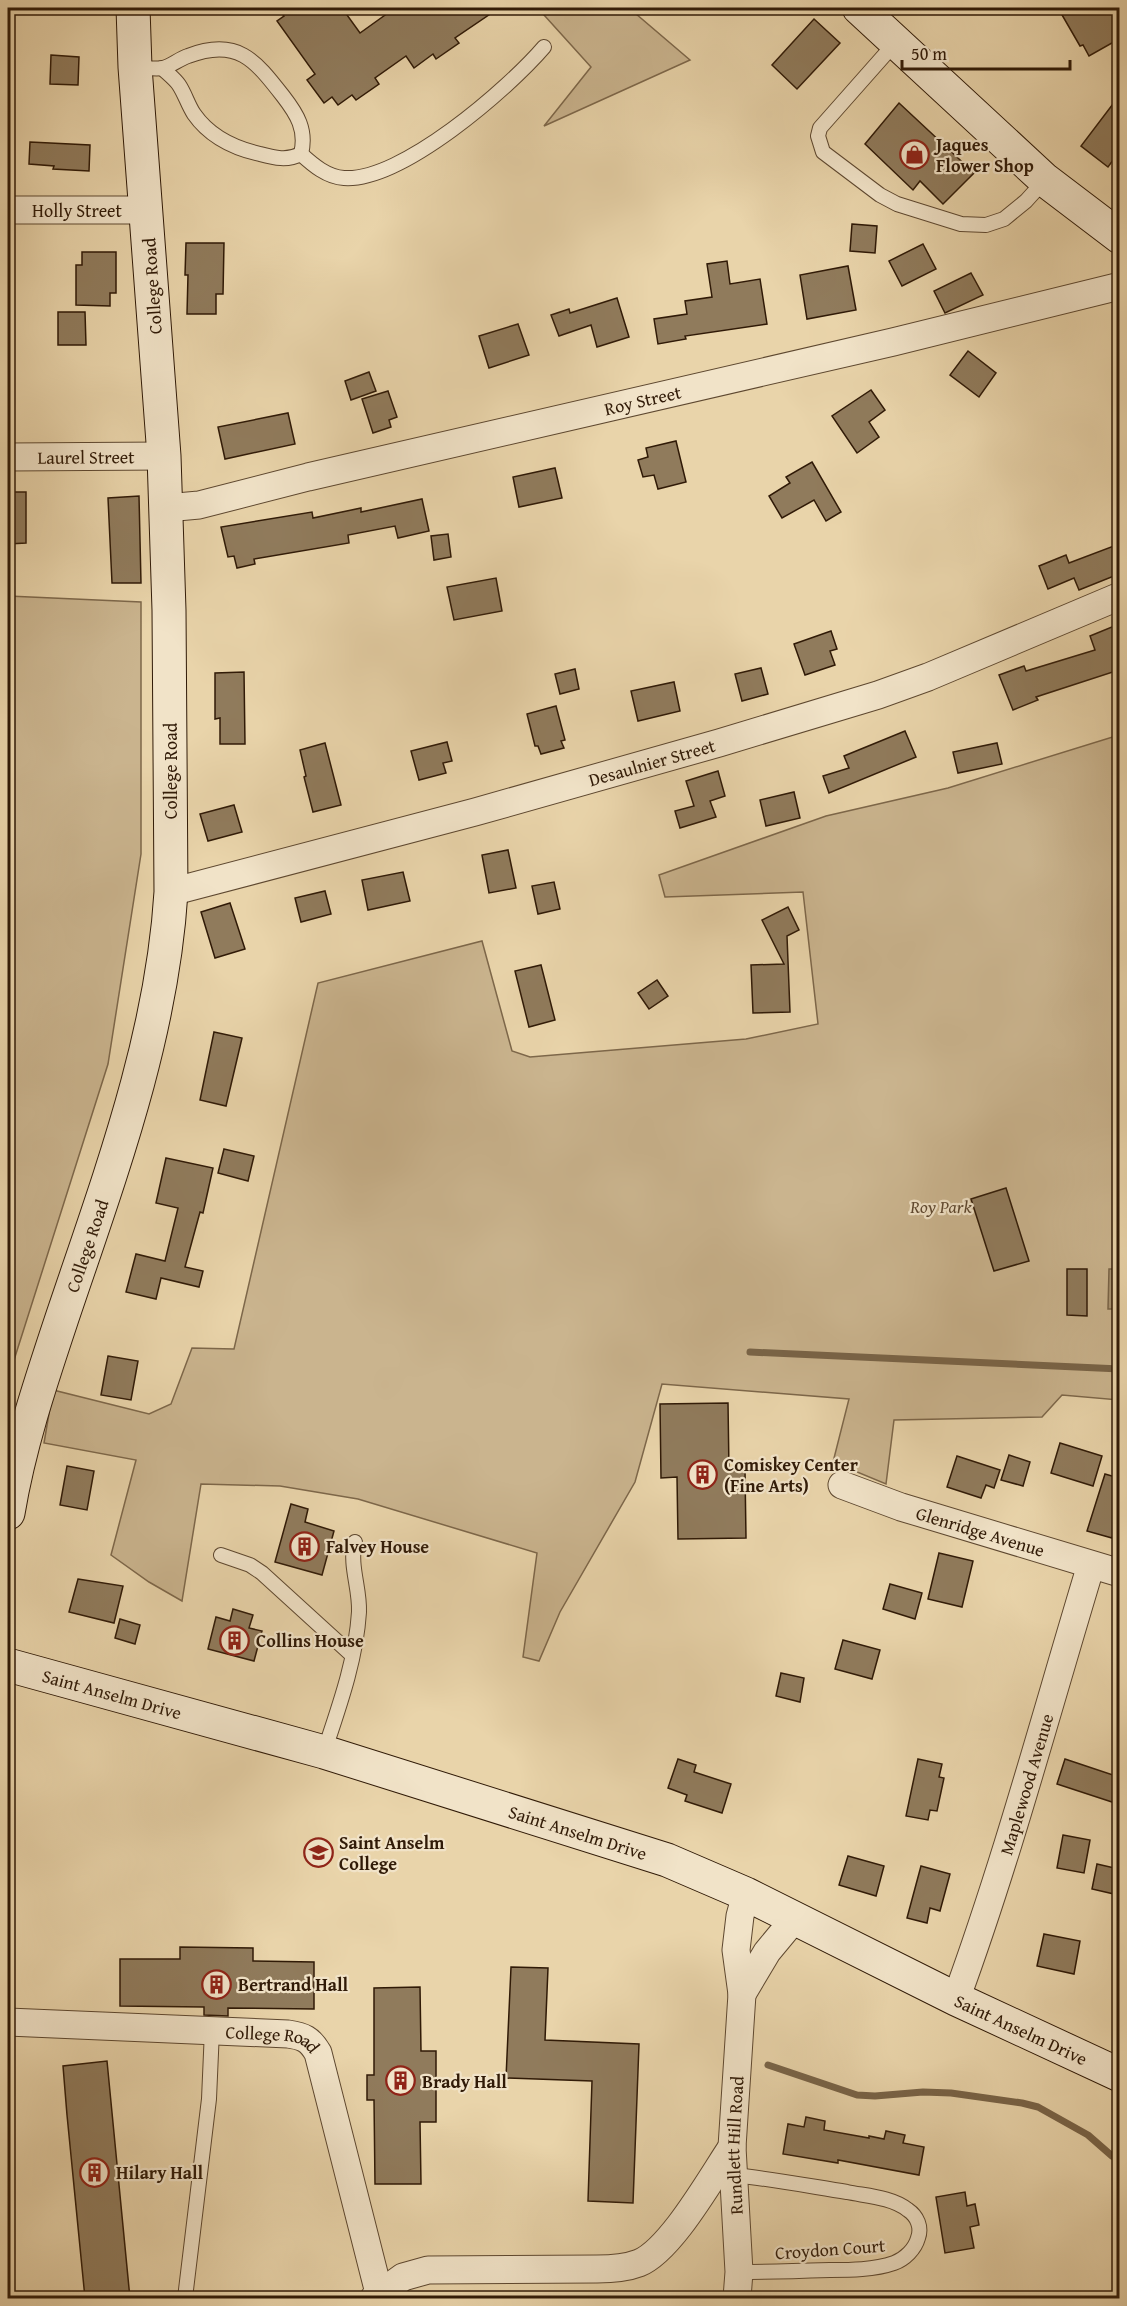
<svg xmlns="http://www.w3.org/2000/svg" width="1127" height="2306" font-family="'Gentium Book Plus',serif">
<rect width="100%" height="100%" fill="#e9d4aa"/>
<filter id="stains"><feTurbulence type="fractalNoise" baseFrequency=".00333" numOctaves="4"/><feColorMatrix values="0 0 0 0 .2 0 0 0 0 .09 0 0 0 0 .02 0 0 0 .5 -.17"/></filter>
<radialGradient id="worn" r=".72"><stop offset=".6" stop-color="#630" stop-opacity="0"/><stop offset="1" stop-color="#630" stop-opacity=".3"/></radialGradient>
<g fill="#cab48e" stroke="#7d674a" stroke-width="1.5">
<polygon points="550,8 629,8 690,60 544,126 591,67 544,15"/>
<polygon points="8,596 141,602 141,854 108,1064 8,1379"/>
<polygon points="1119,735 1119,1400 1062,1395 1042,1417 894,1420 886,1484 833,1462 849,1399 662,1384 635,1482 560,1612 539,1661 523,1657 537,1553 358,1499 280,1486 201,1484 182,1601 149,1582 111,1555 136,1460 44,1443 53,1390 149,1414 171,1404 192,1348 234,1349 318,983 482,941 512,1051 530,1057 746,1039 818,1024 803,892 665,897 659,875 826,816 948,788"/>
</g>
<polygon fill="#aa9573" stroke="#796448" stroke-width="1.5" points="1109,1269 1119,1269 1119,1309 1108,1309"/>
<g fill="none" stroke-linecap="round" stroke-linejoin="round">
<g stroke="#796448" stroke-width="7">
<polyline points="750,1352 1120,1369"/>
<polyline points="768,2065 857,2095 875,2096 923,2092 951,2093 1022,2103 1038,2107 1088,2135 1112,2156 1120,2160"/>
</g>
</g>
<g fill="#907b5c" stroke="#301a07" stroke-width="1.5">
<polygon points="278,8 342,8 360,33 395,8 499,8 455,38 459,43 436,59 433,54 414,68 406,56 375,78 379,84 356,100 352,95 338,105 332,97 324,103 307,80 315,74 277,21 284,16"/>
<polygon points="1058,8 1119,8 1119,39 1089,56 1083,45 1080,46"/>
<polygon points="814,19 840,43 797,89 772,65"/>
<polygon points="51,55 79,57 78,85 50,84"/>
<polygon points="1119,96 1119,152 1108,167 1081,146"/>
<polygon points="899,103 974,173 943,204 920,181 913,190 865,144"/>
<polygon points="30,142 90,145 89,171 53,169 54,166 29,164"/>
<polygon points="852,224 877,226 875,253 850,251"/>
<polygon points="186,243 224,243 223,294 216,294 216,314 187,314 188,275 185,275"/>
<polygon points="923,244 936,269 902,286 889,261"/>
<polygon points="82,252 116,252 116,293 110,293 110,306 76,305 76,265 82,265"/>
<polygon points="727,261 730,284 760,279 767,324 685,336 686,339 658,344 654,319 687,314 685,301 712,297 707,264"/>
<polygon points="848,266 856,310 807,319 800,275"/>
<polygon points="971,273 983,295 945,313 934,291"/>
<polygon points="617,298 629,337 597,347 591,325 559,336 551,315 569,309 570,313"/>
<polygon points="58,312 85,312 86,345 58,345"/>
<polygon points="518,324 529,355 489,368 479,336"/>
<polygon points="968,351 996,373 979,397 950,375"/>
<polygon points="369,372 376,391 351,400 345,381"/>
<polygon points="871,390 885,410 869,422 879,437 857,453 832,416"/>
<polygon points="388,391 397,417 389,420 391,427 373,433 362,399"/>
<polygon points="288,413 295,444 225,459 218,427"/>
<polygon points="676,441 686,482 658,489 654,475 643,477 638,460 648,457 646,448"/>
<polygon points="812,462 841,512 826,521 814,500 782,518 769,496 790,483 786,477"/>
<polygon points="555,468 562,498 519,507 513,477"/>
<polygon points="8,492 26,492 26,543 8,544"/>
<polygon points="139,496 141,583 112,583 108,498"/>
<polygon points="422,499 429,531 398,538 395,526 348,535 349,543 254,559 255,564 237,568 234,556 228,557 221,527 312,512 313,518 361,508 361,512"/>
<polygon points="448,534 451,557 434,560 431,536"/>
<polygon points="1119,544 1119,574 1079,590 1074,578 1048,589 1039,566 1066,555 1069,563"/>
<polygon points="496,578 502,611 454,620 447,587"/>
<polygon points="1119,624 1119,670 1036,697 1038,700 1013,710 999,675 1024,666 1026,671 1095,650 1090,636"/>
<polygon points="831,631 837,649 830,651 835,665 805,675 794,644"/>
<polygon points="761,668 768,694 742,701 735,674"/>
<polygon points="575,669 579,689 560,694 555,674"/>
<polygon points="244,672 245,744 220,744 220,718 215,719 215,673"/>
<polygon points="674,682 680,711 638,721 631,691"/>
<polygon points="556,706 565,740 561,741 564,748 541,754 538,746 535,746 527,714"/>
<polygon points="905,731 916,757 829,793 823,776 849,768 844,756"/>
<polygon points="447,742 452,761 443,763 446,773 419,780 411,751"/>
<polygon points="325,743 341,805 313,812 304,777 306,776 300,750"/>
<polygon points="997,743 1002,764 958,773 953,752"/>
<polygon points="718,771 725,796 710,801 716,817 680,828 675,811 694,806 686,781"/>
<polygon points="794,792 800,818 766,826 760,800"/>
<polygon points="234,805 242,832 208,841 200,814"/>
<polygon points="508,850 516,888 489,893 482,855"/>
<polygon points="403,872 410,901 368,910 362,880"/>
<polygon points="554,882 560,909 538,914 532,886"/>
<polygon points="325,891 331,914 301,922 295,898"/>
<polygon points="230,903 245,949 215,958 201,912"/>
<polygon points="788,907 799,930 787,936 790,1012 753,1013 751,965 784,964 762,920"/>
<polygon points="541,965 555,1020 529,1027 515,971"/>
<polygon points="657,980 668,996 649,1009 638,993"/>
<polygon points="214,1032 242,1038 226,1106 200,1100"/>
<polygon points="224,1149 254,1156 248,1181 218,1173"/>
<polygon points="166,1158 213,1168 203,1213 200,1212 185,1267 203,1271 199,1287 161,1278 156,1299 126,1292 136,1254 165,1261 178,1208 156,1203"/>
<polygon points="1006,1188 1029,1261 994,1271 971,1199"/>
<polygon points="1067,1269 1087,1269 1087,1316 1067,1315"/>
<polygon points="108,1356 138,1361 131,1400 101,1395"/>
<polygon points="728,1403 729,1471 745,1471 746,1538 678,1539 677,1477 661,1478 660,1404"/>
<polygon points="1060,1443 1102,1456 1093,1486 1051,1473"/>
<polygon points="1009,1455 1030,1462 1023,1486 1001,1480"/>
<polygon points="957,1456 1000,1470 994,1488 986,1485 981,1498 947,1487"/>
<polygon points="67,1466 94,1471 87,1510 60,1505"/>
<polygon points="1105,1474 1119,1478 1119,1514 1112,1538 1087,1531"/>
<polygon points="291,1504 308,1509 305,1522 334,1531 322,1575 275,1562"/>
<polygon points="939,1553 973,1561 962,1607 928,1599"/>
<polygon points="78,1579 123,1586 114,1623 69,1612"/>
<polygon points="890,1584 922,1593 915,1619 883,1609"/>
<polygon points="233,1609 253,1615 249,1628 262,1631 254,1661 208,1649 216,1617 230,1621"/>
<polygon points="120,1619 140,1625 135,1644 115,1638"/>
<polygon points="843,1640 880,1650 872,1679 835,1669"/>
<polygon points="781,1673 804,1678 800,1702 776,1696"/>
<polygon points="678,1759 696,1765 694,1772 731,1784 722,1813 685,1801 687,1795 668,1788"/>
<polygon points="918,1759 942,1764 939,1777 944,1778 937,1811 930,1810 928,1820 906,1816"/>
<polygon points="1065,1759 1119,1777 1119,1789 1115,1803 1057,1784"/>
<polygon points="1063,1835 1090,1840 1084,1873 1057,1868"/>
<polygon points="848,1856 884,1866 876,1896 839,1885"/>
<polygon points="1097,1864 1119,1869 1114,1894 1092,1889"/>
<polygon points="921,1866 950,1874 940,1911 930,1908 927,1923 907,1918"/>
<polygon points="1044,1934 1080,1941 1074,1974 1037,1966"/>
<polygon points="180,1947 253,1948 253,1961 314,1962 314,2009 228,2008 228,2016 204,2015 204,2007 120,2006 120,1959 180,1959"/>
<polygon points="511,1967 548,1968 545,2040 639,2044 633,2203 588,2201 592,2081 506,2078"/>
<polygon points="420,1987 421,2051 436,2051 436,2122 420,2122 421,2184 375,2184 374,2100 367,2100 367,2075 374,2075 374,1988"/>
<polygon points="107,2061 129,2288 130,2298 85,2298 67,2115 63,2066"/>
<polygon points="806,2117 825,2121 824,2130 869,2138 869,2136 884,2139 886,2131 905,2135 903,2143 924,2147 919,2175 838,2160 838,2163 783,2154 788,2124 804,2127"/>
<polygon points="965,2192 967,2206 975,2204 979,2225 970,2227 974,2248 945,2253 936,2197"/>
</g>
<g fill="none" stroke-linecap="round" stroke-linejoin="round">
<defs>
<g id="lane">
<polyline points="896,42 820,128 818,136 823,152 880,195 897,204 961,224 986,225 1004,219 1026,201 1045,180"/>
<path d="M135 67C144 67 155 70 163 68 171 66 179 59 188 56 237 37 255 60 283 96 297 114 307 130 301 154"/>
<path d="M162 68C167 73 175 79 179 85 185 94 188 105 194 114 210 137 233 148 260 154 275 158 287 161 301 154"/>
<path d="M301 154C313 165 327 177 344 178 401 182 508 89 544 47"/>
<polyline points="221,1555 250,1565 262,1573 352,1655"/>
<path d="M324 1752C339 1707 356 1660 359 1612 360 1588 349 1565 355 1542"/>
<path d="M734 2175C772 2179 809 2186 847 2192 866 2196 892 2197 908 2210 917 2216 922 2227 918 2238 915 2249 905 2259 894 2263 874 2270 850 2270 830 2270 800 2271 769 2272 739 2272"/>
<polyline points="185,2298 209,2099 212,2030"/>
</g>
<g id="street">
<path id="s1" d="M8 210H146"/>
<path id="s2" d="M8 457 164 456"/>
<path id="s3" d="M166 508 199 505 308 477 893 342 1120 286"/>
<path id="s4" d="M171 892 475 812 719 743 878 695 928 677 1120 596"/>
<path id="s5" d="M842 1485 901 1507 1120 1573"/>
<polyline points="742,1994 767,1952 796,1917"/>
<path id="s6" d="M956 1999C1008 1857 1047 1710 1091 1565"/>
<path id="s7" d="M8 2022 288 2034C303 2036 310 2039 318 2053L379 2293"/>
<path d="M374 2298 403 2277 428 2270 597 2269C611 2269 626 2268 639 2263 671 2250 711 2178 732 2147"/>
<path id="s8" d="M737 2298 739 2272 732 2147 742 1994 736 1950 740 1916 746 1894"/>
</g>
<g id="secondary">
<polyline points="859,8 1045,180 1120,237"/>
<path id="s9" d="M8 1513C19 1447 40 1384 61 1321 108 1181 162 1040 171 892L169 610 164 456 135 67 133 8"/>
<path id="s10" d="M8 1665 324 1752 667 1860 746 1894 956 1999 1120 2075"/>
</g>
</defs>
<use href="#lane" stroke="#5e4830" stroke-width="16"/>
<use href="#street" stroke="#5e4830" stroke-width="29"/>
<use href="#secondary" stroke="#301a07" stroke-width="35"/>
<use href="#lane" stroke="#f1e3c8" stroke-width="14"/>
<use href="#street" stroke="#f1e3c8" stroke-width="27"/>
<use href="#secondary" stroke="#f1e3c8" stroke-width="33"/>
</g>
<defs>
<symbol id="shop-ring" viewBox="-11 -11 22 22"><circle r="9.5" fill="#f1e3c8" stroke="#8f2418" stroke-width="1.5"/><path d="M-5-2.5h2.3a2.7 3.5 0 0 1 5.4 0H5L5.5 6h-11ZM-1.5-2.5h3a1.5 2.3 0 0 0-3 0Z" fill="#8f2418"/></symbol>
<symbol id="building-ring" viewBox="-11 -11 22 22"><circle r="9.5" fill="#f1e3c8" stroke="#8f2418" stroke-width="1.5"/><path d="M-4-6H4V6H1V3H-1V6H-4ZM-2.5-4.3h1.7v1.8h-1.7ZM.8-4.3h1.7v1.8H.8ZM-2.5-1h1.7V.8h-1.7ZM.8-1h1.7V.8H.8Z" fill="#8f2418"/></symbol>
<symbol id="university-ring" viewBox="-11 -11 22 22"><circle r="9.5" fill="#f1e3c8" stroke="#8f2418" stroke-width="1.5"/><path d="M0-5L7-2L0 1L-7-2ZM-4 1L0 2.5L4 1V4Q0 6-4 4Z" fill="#8f2418"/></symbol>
</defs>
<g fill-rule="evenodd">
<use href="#shop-ring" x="898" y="138" width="33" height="33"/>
<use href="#building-ring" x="686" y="1458" width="33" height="33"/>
<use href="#building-ring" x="288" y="1530" width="33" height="33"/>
<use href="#building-ring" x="218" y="1624" width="33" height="33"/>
<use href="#university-ring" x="302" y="1836" width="33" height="33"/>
<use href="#building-ring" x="200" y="1968" width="33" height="33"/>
<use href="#building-ring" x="384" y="2064" width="33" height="33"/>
<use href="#building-ring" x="78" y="2156" width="33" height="33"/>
</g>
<g text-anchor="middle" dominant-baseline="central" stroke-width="4.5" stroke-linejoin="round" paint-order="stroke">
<g font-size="18" font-weight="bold" fill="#301a07" stroke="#f1e3c8" text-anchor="start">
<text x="936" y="144">Jaques<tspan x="936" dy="21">Flower Shop</tspan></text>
<text x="724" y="1464">Comiskey Center<tspan x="724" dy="21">(Fine Arts)</tspan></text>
<text x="326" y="1546">Falvey House</text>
<text x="256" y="1640">Collins House</text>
<text x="339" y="1842">Saint Anselm<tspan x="339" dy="21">College</tspan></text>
<text x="238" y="1984">Bertrand Hall</text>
<text x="422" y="2081">Brady Hall</text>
<text x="116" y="2172">Hilary Hall</text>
</g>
<g font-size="18" fill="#301a07" stroke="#f1e3c8">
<text stroke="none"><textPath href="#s1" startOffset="69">Holly Street</textPath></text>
<text transform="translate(152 286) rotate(-94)">College Road</text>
<text stroke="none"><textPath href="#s3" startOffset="489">Roy Street</textPath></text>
<text stroke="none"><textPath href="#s2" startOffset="78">Laurel Street</textPath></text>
<text stroke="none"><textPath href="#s4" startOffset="498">Desaulnier Street</textPath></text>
<text transform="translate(170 771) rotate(-90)">College Road</text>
<text stroke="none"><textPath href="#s9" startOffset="279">College Road</textPath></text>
<text stroke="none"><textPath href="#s5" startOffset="146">Glenridge Avenue</textPath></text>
<text stroke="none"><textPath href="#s10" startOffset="108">Saint Anselm Drive</textPath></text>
<text stroke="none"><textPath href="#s6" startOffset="226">Maplewood Avenue</textPath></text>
<text stroke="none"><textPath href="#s10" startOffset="594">Saint Anselm Drive</textPath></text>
<text stroke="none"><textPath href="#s10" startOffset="1080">Saint Anselm Drive</textPath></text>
<text stroke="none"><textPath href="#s7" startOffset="266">College Road</textPath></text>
<text stroke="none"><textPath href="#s8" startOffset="153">Rundlett Hill Road</textPath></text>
<text transform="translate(830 2249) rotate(-4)">Croydon Court</text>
</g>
<g font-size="18" font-style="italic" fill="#5e4830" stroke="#f1e3c8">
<text x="941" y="1206">Roy Park</text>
</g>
</g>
<rect width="1127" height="2306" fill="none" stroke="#e9d4aa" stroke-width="30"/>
<rect x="9" y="9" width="1109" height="2288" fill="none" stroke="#301a07" stroke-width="3"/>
<rect x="15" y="15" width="1097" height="2276" fill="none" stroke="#301a07" stroke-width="1.5"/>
<path d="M902 60v9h168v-9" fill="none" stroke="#301a07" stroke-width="3"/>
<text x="911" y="60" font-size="18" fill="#301a07" stroke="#f1e3c8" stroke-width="4.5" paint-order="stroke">50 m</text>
<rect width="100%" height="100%" filter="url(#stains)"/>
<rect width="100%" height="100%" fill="url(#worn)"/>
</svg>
